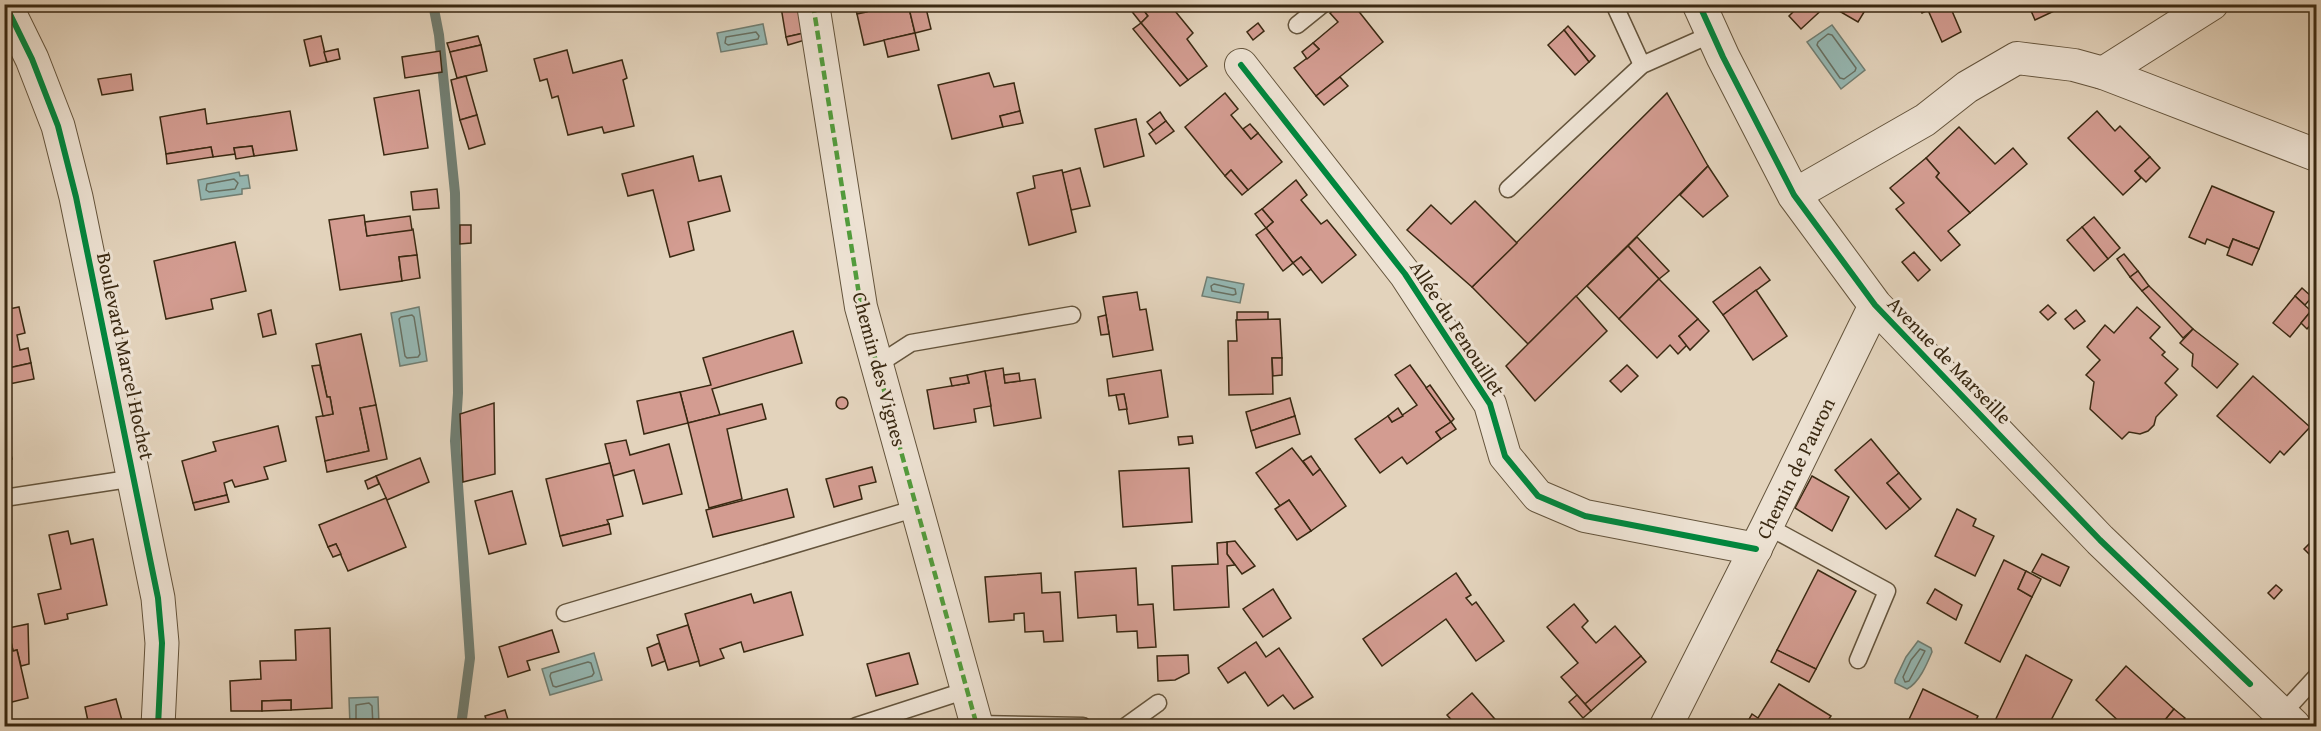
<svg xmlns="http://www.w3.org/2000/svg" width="2321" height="731" font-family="'Gentium Book Plus',serif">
<rect width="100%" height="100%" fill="#e3d3bc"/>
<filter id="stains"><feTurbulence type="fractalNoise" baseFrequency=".00333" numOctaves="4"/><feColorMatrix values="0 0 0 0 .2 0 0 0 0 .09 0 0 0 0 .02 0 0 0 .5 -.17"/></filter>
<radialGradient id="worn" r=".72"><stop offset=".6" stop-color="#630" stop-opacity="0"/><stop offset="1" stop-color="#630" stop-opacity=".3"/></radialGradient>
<g fill="#95b7b2" stroke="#717e72" stroke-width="1.5">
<polygon points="763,24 767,44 721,52 717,33"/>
<polygon points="1832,25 1865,70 1841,89 1807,42"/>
<polygon points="239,172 240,176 248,175 250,188 242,189 242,194 201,200 198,180"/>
<polygon points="1207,277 1244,284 1240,303 1202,296"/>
<polygon points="419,307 427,361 400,366 391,313"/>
<path d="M1918 641 1931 648 1932 652C1927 664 1919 683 1907 689L1895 683V680L1906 657Z"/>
<polygon points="594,653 602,680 550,695 542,669"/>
<polygon points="378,697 379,726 350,726 349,698"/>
</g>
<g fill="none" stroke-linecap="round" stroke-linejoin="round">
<g stroke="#687062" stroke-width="1.5">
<polygon points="756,32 759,36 758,39 728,45 725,43 726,37"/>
<polygon points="1828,34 1832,35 1856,68 1855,71 1844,79 1840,78 1817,45 1818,42"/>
<polygon points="234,179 238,183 235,189 209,192 206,190 207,184"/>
<polygon points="1214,284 1235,289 1236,294 1233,295 1212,291 1211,286"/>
<polygon points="412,315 414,317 420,354 418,357 407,358 405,356 399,319 401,317"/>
<polygon points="1920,649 1925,651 1909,681 1905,682 1903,677 1911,660"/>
<polygon points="588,662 591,663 594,673 592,676 556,687 553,686 550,676 551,673"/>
<polyline points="356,726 356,705 369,703 372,706 373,726"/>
</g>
<polyline stroke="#717e72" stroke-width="10" points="433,4 439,35 455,193 458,393 455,441 470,658 461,726"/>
</g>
<g fill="#d39c91" stroke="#3a2912" stroke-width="1.5">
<polygon points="793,4 800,4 804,33 786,37 781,7"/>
<polygon points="854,4 865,4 867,12 857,14"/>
<polygon points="865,4 908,4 915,33 864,45 857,14 867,12"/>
<polygon points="908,4 925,4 931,29 915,33"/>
<polygon points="1126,4 1139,4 1148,16 1141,23"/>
<polygon points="1139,4 1182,4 1175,11 1193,33 1187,39 1207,66 1188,80 1141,23 1148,16"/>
<polygon points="1341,4 1353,4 1383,42 1316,96 1294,68 1319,49 1313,43 1338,22 1330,13"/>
<polygon points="1801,4 1827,4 1827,5 1801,29 1789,16"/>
<polygon points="1827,4 1869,4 1858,22"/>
<polygon points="1918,4 1941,4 1922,13"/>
<polygon points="1941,4 1949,4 1961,32 1942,42 1928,10"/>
<polygon points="2028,4 2069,4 2035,20"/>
<polygon points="1141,23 1188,80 1180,86 1133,29"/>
<polygon points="1258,23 1264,31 1253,40 1247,32"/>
<polygon points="1568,26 1595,56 1589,62 1564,30"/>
<polygon points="1564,30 1589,62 1575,75 1548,45"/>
<polygon points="804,33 805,40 788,45 786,37"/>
<polygon points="915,33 919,50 888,57 884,40"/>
<polygon points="321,36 327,62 310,66 304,40"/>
<polygon points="478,36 481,45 450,52 447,43"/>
<polygon points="1313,43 1319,49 1307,59 1302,52"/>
<polygon points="481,45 487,71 457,78 450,52"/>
<polygon points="338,49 340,59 327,62 324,52"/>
<polygon points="567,50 573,73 622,60 627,78 623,80 634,126 604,133 602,127 568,135 558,96 552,98 547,79 540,81 534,59"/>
<polygon points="440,51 442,72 405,78 402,57"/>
<polygon points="989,73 994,87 1014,83 1020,111 1000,116 1003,127 952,139 938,85"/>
<polygon points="131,74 133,90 102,95 98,79"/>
<polygon points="466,76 477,115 460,120 451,80"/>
<polygon points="1340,77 1348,86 1324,105 1316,96"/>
<polygon points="419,90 428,148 384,155 374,98"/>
<polygon points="1225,93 1238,109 1231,115 1251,139 1258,133 1282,162 1248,190 1231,170 1225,176 1185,127"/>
<polygon points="1667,93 1708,166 1528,344 1472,287"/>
<polygon points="205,109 207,124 290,111 297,150 254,156 252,146 234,148 235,154 213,157 211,147 166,154 160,117"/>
<polygon points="1020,111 1023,123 1003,127 1000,116"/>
<polygon points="2097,111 2115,131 2120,126 2150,157 2135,171 2141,178 2123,195 2068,138"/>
<polygon points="1160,112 1166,121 1154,131 1147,122"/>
<polygon points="477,115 485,144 469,149 460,120"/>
<polygon points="1136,119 1144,156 1104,167 1095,129"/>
<polygon points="1166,121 1174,131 1156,144 1149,134"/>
<polygon points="1250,124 1258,133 1251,139 1243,129"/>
<polygon points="1959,127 1995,164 2013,148 2027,164 1970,213 1936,177 1939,173 1926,158"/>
<polygon points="252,146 254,156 236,159 234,148"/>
<polygon points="211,147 213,157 167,164 166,154"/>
<polygon points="693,156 699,181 721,176 730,211 688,222 694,250 670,257 653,190 628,196 622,174"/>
<polygon points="2150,157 2160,168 2146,182 2135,171"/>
<polygon points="1926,158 1939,173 1936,177 1970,213 1948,231 1960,245 1941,261 1896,209 1904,203 1890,188"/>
<polygon points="1708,166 1728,196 1703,217 1680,195"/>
<polygon points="1080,168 1090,206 1071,210 1062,173"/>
<polygon points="1062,170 1076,232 1029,245 1017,193 1035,188 1033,176"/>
<polygon points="1231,170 1248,190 1242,195 1225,176"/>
<polygon points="1296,180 1307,195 1301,200 1321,224 1327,220 1356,255 1322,283 1301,257 1293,263 1266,228 1273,222 1262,209"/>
<polygon points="2212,186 2274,212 2259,249 2233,239 2229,248 2207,239 2205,244 2189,237"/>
<polygon points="437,189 439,208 413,210 411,192"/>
<polygon points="1475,201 1517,243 1472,287 1407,230 1431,205 1451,224"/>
<polygon points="1262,209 1273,222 1266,228 1255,214"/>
<polygon points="364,215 367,236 413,229 417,255 399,257 402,281 340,290 329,220"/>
<polygon points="410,216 412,230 367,236 365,222"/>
<polygon points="2094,217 2120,248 2108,259 2082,227"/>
<polygon points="460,225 471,225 471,243 460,244"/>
<polygon points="2082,227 2108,259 2094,271 2067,240"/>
<polygon points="1266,228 1293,263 1283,271 1256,235"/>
<polygon points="1637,237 1669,271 1659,279 1628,246"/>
<polygon points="2233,239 2259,249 2252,265 2227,255"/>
<polygon points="235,242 246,291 211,299 213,309 166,319 154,261"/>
<polygon points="1628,246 1659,279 1619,319 1587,286"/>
<polygon points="1914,252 1930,270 1918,281 1902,262"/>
<polygon points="2124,254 2138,271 2130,277 2117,259"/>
<polygon points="417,255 420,278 402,281 399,257"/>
<polygon points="1301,257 1311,269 1303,275 1293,263"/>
<polygon points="1760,267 1770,280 1723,315 1713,302"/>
<polygon points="2138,271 2149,286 2142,291 2130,277"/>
<polygon points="1659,279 1698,319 1679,336 1687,345 1678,354 1670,345 1657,358 1619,319"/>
<polygon points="2149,286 2193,329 2183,338 2142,291"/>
<polygon points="2302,288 2312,297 2305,305 2295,296"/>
<polygon points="1756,290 1787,336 1753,360 1723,315"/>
<polygon points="1137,292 1140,310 1146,309 1153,350 1113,357 1103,297"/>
<polygon points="1576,296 1607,331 1535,401 1506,366"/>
<polygon points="2295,296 2311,311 2290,337 2273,323"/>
<polygon points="2048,305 2056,313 2048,320 2040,312"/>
<polygon points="19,307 25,333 17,335 20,350 28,348 31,363 4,369 4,310"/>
<polygon points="2137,307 2160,327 2150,338 2165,352 2162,355 2178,369 2165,383 2177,395 2156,417 2154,425 2148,431 2140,434 2129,432 2122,439 2090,409 2094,382 2086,375 2100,360 2087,347 2105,325 2114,333"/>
<polygon points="271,310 276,334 263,337 258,314"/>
<polygon points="2076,310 2085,321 2074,329 2065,319"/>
<polygon points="2311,311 2316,318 2307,329 2301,323"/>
<polygon points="1237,312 1268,312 1268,320 1237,321"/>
<polygon points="1106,315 1109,334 1101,335 1098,317"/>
<polygon points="1280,319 1282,358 1272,358 1273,394 1229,395 1228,341 1237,341 1236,320"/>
<polygon points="1698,319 1709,331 1690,350 1679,336"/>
<polygon points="2193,329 2238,364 2217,388 2192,366 2193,354 2180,343"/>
<polygon points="793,331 802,363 712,389 720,415 688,423 680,392 711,385 703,358"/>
<polygon points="361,334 376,405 360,408 369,451 325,461 316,417 333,414 330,397 327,397 316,344"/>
<polygon points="1272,358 1282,358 1282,375 1273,376"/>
<polygon points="31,363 34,379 4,385 4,369"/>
<polygon points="320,365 327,397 330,397 333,414 323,416 312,366"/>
<polygon points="1410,365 1451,422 1436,432 1441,439 1407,464 1402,457 1380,473 1355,439 1388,416 1392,422 1417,405 1395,375"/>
<polygon points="1627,365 1638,376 1621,392 1610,381"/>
<polygon points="1003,368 1005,383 1035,379 1041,418 994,426 985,371"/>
<polygon points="1161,370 1168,417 1129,424 1124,394 1109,396 1107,379"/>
<polygon points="985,371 991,406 974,409 976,422 934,429 927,390 969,383 967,375"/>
<polygon points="1019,373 1020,381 1005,383 1004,375"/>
<polygon points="967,375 969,383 952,386 950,378"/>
<polygon points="2253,376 2310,427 2284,455 2280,451 2270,463 2217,416"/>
<polygon points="1430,385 1454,419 1451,422 1426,388"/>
<polygon points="680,392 688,423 644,434 637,401"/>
<polygon points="1124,394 1127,409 1119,410 1116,395"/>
<circle cx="842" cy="403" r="6"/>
<polygon points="1290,398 1295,416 1251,431 1246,412"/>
<polygon points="494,403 495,474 463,482 460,414"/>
<polygon points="762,404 766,419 727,429 742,499 709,508 688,423"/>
<polygon points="376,405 387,459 327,472 325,461 369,451 360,408"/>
<polygon points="1398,408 1403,416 1392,422 1388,416"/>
<polygon points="1295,416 1300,434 1256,448 1251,431"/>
<polygon points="4,422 12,459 4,461"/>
<polygon points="1451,422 1456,429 1441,439 1436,432"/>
<polygon points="278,426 286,461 264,467 268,479 235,487 232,480 224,483 227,495 193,503 182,461 216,451 213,442"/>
<polygon points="1192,436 1193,443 1179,445 1178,437"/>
<polygon points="1871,439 1899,473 1887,483 1910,509 1886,529 1835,470"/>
<polygon points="626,440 630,455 669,444 682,494 643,504 634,470 613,476 605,444"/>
<polygon points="1292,448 1313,475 1320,469 1346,506 1311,531 1289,500 1280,506 1256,473"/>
<polygon points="1311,456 1320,469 1313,475 1303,461"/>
<polygon points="420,458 429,482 387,500 376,476"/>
<polygon points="610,463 623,516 607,520 609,524 560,536 546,479"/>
<polygon points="872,467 876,482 859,486 862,499 834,507 826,479"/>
<polygon points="1189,468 1192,522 1123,527 1119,471"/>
<polygon points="1899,473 1921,499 1910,509 1887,483"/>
<polygon points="376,476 379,484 368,489 365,481"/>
<polygon points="1812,476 1849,497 1832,531 1795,508"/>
<polygon points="787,489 794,517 713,537 706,510"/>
<polygon points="512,491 526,544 489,554 475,501"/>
<polygon points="227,495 229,502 195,510 193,503"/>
<polygon points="386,498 406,547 348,571 336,544 328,547 319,525"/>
<polygon points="1289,500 1311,531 1297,540 1275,509"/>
<polygon points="1957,509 1976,519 1973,526 1994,536 1975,576 1935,556"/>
<polygon points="609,524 611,534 563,546 560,536"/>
<polygon points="68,531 71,544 93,539 107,605 67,614 68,619 45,624 38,594 61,589 49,535"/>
<polygon points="2316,537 2316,552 2312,557 2304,549"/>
<polygon points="1235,541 1255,566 1242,574 1227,554 1227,542"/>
<polygon points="1227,542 1227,554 1235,565 1227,566 1229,607 1174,610 1172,566 1218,564 1217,543"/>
<polygon points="336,544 341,554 333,557 328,547"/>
<polygon points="2042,554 2069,567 2060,586 2032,572"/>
<polygon points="2004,560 2026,571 2018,589 2032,597 2000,662 1965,643"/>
<polygon points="1136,568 1138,605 1153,604 1156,647 1138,648 1137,631 1117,632 1116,615 1078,618 1075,572"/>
<polygon points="1818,570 1856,591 1816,669 1777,650"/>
<polygon points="2026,571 2041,579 2032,597 2018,589"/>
<polygon points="1041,573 1042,593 1060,592 1063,641 1044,642 1043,631 1025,632 1024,613 1014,614 1014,620 989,622 985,577"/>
<polygon points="1456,573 1471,595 1466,598 1472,605 1476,602 1504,641 1476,661 1446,619 1382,666 1363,639"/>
<polygon points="2276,585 2282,590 2274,599 2268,593"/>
<polygon points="1273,589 1291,618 1263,637 1243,609"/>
<polygon points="1935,589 1962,605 1956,620 1927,603"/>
<polygon points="791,592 803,635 744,652 741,642 720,649 724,658 700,666 685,614 751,594 754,603"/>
<polygon points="1574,604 1588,621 1582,627 1596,643 1615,626 1641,656 1585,704 1561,677 1578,663 1547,627"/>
<polygon points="28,624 29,664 21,666 17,650 13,651 8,628"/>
<polygon points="688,625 699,661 668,670 657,635"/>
<polygon points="8,628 13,651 17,650 28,698 4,704 4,629"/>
<polygon points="330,628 332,708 291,710 291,700 262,701 262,711 231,711 230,681 261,679 260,661 296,660 295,630"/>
<polygon points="552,630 559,652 527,661 530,670 508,677 499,647"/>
<polygon points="1256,642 1266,657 1279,648 1313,697 1294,709 1283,695 1268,706 1245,672 1228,683 1218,668"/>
<polygon points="659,643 665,661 652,666 647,648"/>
<polygon points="1777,650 1816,669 1809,682 1771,662"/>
<polygon points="909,653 918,684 876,696 867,664"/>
<polygon points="1188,655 1189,673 1175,680 1158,681 1157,656"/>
<polygon points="2026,655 2072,680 2048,726 1996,726 1993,725"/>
<polygon points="1641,656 1646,662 1591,711 1585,704"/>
<polygon points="2126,666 2174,709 2160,726 2124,726 2096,700"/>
<polygon points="1779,684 1831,716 1824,726 1745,726 1752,714 1758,718"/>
<polygon points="1923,689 1978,716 1973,726 1906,726"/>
<polygon points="1472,693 1501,726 1457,726 1447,715"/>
<polygon points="1577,695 1591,711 1583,718 1569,702"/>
<polygon points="116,699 123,724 114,726 89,726 85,707"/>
<polygon points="291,700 291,710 262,711 262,701"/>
<polygon points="2174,709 2185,718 2178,726 2160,726"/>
<polygon points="505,710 510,726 488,726 485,716"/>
</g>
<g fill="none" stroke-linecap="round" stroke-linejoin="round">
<defs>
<g id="service">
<polyline points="1614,4 1642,65"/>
<polyline points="1297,25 1323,4"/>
<polyline points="1508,189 1642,65 1712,34"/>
<polyline points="877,365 911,343 1072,315"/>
<polyline points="4,498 135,478"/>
<polyline points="1767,526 1887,591 1858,660"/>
<polyline points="565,613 917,508"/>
<polyline points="2282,714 2316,677"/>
<polyline points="976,724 1083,726"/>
<polyline points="856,726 967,690"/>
<polyline points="1126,726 1158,703"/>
</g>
<g id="minor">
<polyline points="813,4 861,307 977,726"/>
<polyline points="1241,65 1405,274 1490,404 1505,456 1538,496 1585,516 1756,549"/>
<polyline points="2103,73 2212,4"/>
<polyline points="1794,195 1925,120 1967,87 2017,58 2074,65 2103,73 2316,155"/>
<polyline points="1666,726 1767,526 1875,305"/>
</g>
<g id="tertiary">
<polyline points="5,4 32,59 58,126 76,197 158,598 162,643 158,726"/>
<polyline points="1699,4 1723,57 1794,195 1875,305 2100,540 2294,726"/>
</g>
</defs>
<use href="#service" stroke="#64543c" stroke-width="19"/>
<use href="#minor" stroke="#64543c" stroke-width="34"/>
<use href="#tertiary" stroke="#64543c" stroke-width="35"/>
<use href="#service" stroke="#ede2d3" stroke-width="16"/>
<use href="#minor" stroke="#ede2d3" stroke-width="32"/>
<use href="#tertiary" stroke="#ede2d3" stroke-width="33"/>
<polyline stroke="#529c3c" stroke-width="4.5" stroke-dasharray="9 4.5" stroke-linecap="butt" points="813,4 861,307 977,726"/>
<defs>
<g id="cycleway">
<polyline points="5,4 32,59 58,126 76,197 158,598 162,643 158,726"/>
<polyline points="1699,4 1723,57 1794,195 1875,305 2100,540 2250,684"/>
<polyline points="1241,65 1405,274 1490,404 1505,456 1538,496 1585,516 1756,549"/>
</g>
</defs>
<use href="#cycleway" stroke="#ede2d3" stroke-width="10"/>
<use href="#cycleway" stroke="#00873e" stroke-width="6"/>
</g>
<g text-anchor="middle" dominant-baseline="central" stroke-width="6" stroke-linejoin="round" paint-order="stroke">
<g font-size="20" fill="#3a2912" stroke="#ede2d3">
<text transform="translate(1458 328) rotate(57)">Allée du Fenouillet</text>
<text transform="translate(126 356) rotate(78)">Boulevard Marcel Hochet</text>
<text transform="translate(1950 360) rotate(46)">Avenue de Marseille</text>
<text transform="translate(880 369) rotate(75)">Chemin des Vignes</text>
<text transform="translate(1795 468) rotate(-64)">Chemin de Pauron</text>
</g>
</g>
<rect width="2321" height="731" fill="none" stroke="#e3d3bc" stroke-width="24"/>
<rect x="6" y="6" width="2309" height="719" fill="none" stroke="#3a2912" stroke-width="3"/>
<rect x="12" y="12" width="2297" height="707" fill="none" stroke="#3a2912" stroke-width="1.5"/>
<rect width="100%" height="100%" filter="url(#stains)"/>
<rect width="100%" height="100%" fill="url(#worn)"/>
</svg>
